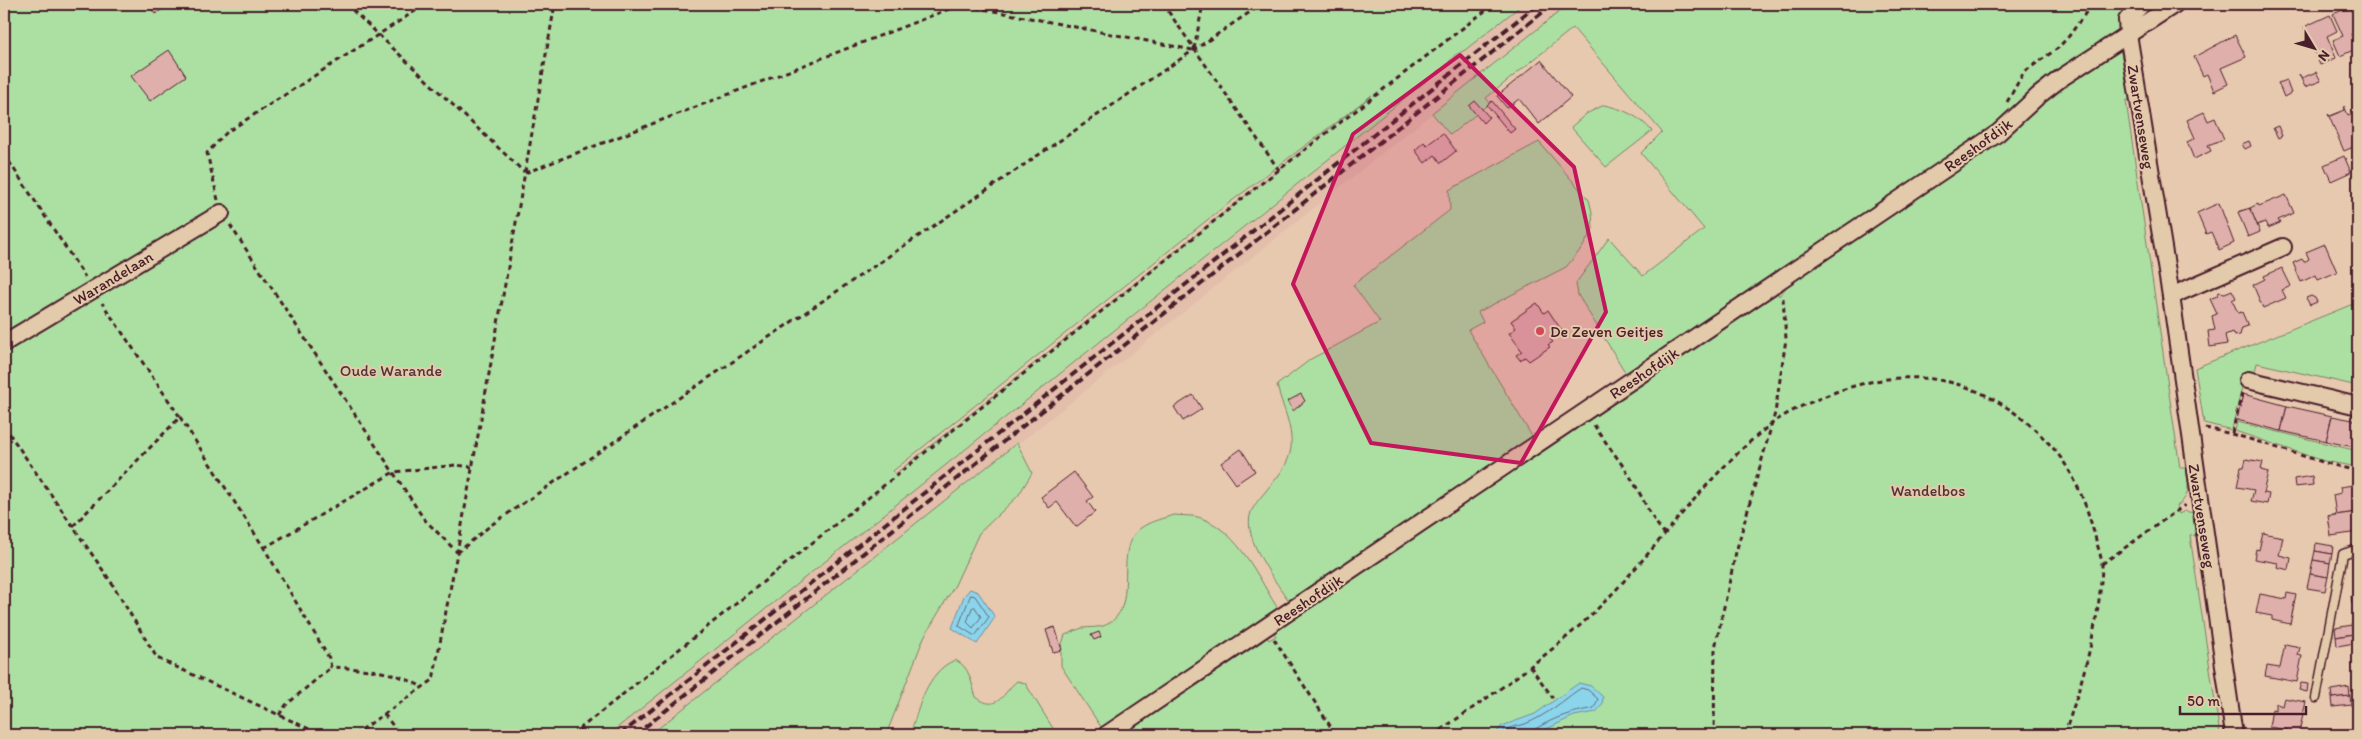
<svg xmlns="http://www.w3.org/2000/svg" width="2362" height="739" font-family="Itim,sans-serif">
<rect width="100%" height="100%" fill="#e7c9af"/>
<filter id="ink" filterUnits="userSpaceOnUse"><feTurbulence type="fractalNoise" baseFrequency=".02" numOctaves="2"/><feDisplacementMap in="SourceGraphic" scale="10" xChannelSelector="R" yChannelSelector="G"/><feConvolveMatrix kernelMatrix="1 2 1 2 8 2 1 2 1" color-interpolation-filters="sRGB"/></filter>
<g filter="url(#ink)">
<polygon fill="#e2beab" points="1523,4 1569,4 654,735 608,735 1229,240 1445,66 1455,55 1465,50"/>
<g fill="#ace0a2" stroke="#7b8066" fill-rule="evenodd">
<path d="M4 4H1523L1465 50 1455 55 1445 66 608 735H4V430L7 428 4 422ZM1372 95 895 474 893 471 1216 213Z"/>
<polygon points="1569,4 2136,4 2122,32 2009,118 1627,375 1578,295 1576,283 1609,238 1643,276 1704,229 1641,153 1662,132 1573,28 1486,98 1490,103 1450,135 1432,113"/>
<path d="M2120 48 2130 99 2126 101 2180 468H2186C2188 483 2192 495 2177 506L2179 514 2185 511 2193 513 2196 535 2190 536 2220 735H1123L1263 641 1261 637 1265 634 1269 640 1276 636 1272 630 1275 627 1278 630 1770 298 1769 294 1776 289 1779 296 1786 288 1784 284 2047 96Z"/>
<path d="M1604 105C1623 109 1639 116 1652 131L1606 167 1571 127 1586 114Z"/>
<path d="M1539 142 1589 200 1592 212 1593 229 1582 248 1566 267 1478 312 1483 322 1468 330 1533 438 1291 604C1277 583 1241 538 1251 512 1255 503 1263 495 1269 487 1279 476 1289 463 1291 448 1293 425 1282 407 1277 385L1311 359 1380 322 1353 285 1450 210 1449 190Z"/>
<polygon points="2358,302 2358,386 2257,363 2254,375 2245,387 2242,387 2232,430 2204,423 2195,368"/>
<polygon points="2237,422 2358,451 2358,467 2324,461 2235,431"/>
<polygon points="1017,443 1032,473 1018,496 979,533 955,585 924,637 886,735 650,735"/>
<path d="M1174 515C1183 516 1193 515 1201 518 1240 532 1259 580 1280 612L1103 730 1061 666V647L1065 635C1071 633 1077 629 1083 628 1090 627 1100 628 1106 625 1140 609 1114 555 1136 532 1146 522 1161 519 1174 515Z"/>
<path d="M955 660C970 666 971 683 976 697 998 714 1003 692 1017 681L1025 683 1057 735H910C919 708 926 672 955 660Z"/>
</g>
<g fill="#8bd5ec" stroke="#718c9f">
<polygon points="970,589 978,592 995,617 977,644 952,628 964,596"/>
<polygon points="1579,683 1591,686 1603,697 1602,705 1596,712 1574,716 1534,735 1497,735 1498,730 1502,726 1535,714"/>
</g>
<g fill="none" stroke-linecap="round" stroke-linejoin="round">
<g stroke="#646878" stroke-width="1">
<polygon points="971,595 975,596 989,617 975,636 959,626"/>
<polygon points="975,607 981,617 973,628 967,622 972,608"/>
<path d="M1501 735C1505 726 1517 727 1525 724 1546 716 1562 701 1581 688L1588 690 1598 699 1594 708C1569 713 1558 716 1535 729L1532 735"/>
</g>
</g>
<g fill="#dfafab" stroke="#4a1f2b">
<polygon points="148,4 171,4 155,14"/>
<polygon points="2350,7 2358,24 2358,31 2351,34 2355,43 2358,42 2358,48 2340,56 2333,40 2343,36 2333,14"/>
<polygon points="2330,15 2337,31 2327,36 2336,58 2320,65 2304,27"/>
<polygon points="2235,35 2246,57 2221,68 2228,84 2214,91 2207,74 2203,76 2194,57"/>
<polygon points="169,50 186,76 150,101 131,76"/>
<polygon points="1541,60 1571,97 1539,124 1519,99 1507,108 1497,96"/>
<polygon points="2316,72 2321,81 2305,87 2299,74 2302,78"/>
<polygon points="2286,80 2291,93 2284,97 2278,83"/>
<polygon points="1475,101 1489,117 1483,123 1469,106"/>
<polygon points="1492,101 1515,129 1510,133 1487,105"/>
<polygon points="2344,106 2348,115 2358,111 2358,131 2356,132 2358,145 2344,151 2328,114 2330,116 2345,110"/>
<polygon points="2204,112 2208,121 2215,118 2224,139 2208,145 2211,151 2194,159 2187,142 2195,138 2187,120"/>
<polygon points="2278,126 2282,136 2278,138 2273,128"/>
<polygon points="1443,133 1456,151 1441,163 1435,155 1425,163 1415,150 1424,142 1427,145"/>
<polygon points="2249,141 2251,146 2245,149 2242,144"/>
<polygon points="2344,156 2351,172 2331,181 2324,165"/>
<polygon points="2286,195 2294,213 2278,220 2280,223 2268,228 2265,222 2257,225 2250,208 2258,204 2259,206"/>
<polygon points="2219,203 2234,243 2219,250 2211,232 2206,234 2197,213"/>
<polygon points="2250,208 2260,232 2248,237 2238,212"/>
<polygon points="2325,244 2337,272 2318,280 2316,275 2301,282 2293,263 2302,259 2304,262 2309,259 2306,252"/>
<polygon points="2282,268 2291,286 2282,290 2286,298 2263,308 2253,285 2265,279 2264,276"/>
<polygon points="2232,290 2236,298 2232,300 2238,313 2242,312 2248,326 2242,328 2240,335 2235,336 2232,332 2225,335 2227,344 2210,347 2208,331 2215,330 2212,316 2217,314 2210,299 2217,296 2219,292 2225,293"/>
<polygon points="2311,296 2315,298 2317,302 2310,305 2306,298"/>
<polygon points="1537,303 1544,313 1548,310 1562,331 1550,339 1553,342 1548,345 1550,347 1529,361 1525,357 1520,360 1516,355 1522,351 1509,333 1516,328 1511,321"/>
<polygon points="1301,394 1305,401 1293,411 1288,401"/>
<polygon points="2243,394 2287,406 2281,431 2237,420"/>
<polygon points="1193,395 1202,409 1183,421 1174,407"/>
<polygon points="2287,406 2332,416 2326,441 2281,431"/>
<polygon points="2332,416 2358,421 2358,448 2326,441"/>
<polygon points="1241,449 1255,471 1236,484 1221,463"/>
<polygon points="2246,459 2263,462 2261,470 2268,472 2263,493 2269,494 2267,504 2251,501 2254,490 2237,487 2241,467 2244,467"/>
<polygon points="1074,472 1093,497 1087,501 1095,512 1076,527 1057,502 1049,508 1041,497"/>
<polygon points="2312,476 2313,485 2295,487 2294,479"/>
<polygon points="2353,485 2357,512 2328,516 2336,515 2333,495 2341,493 2340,487"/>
<polygon points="2357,512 2358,532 2331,536 2328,516"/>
<polygon points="2263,533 2283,537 2279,555 2291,558 2289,570 2277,567 2278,563 2254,559 2256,549 2259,550"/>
<polygon points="2316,543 2333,546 2332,554 2315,551"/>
<polygon points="2315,551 2332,554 2330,563 2313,560"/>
<polygon points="2313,560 2330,563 2328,577 2310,574"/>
<polygon points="2310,574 2328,577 2325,591 2307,588"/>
<polygon points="2358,581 2358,602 2352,603 2351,596 2356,595 2354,582"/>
<polygon points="2287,593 2296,595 2290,624 2272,620 2272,616 2256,613 2260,594 2286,599"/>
<polygon points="2352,625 2353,634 2336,637 2335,628"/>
<polygon points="1055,627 1062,650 1053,652 1046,630"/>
<polygon points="1099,632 1101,637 1094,640 1091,635"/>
<polygon points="2354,634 2358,634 2358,662 2355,643 2337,646 2336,637"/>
<polygon points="2285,644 2300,647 2298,655 2302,656 2297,682 2265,676 2267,666 2280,668"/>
<polygon points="2301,683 2308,684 2307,692 2299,690"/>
<polygon points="2349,687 2350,696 2332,698 2331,690"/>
<polygon points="2350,696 2351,705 2333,707 2332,698"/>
<polygon points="2284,698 2306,702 2299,732 2305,732 2304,735 2288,735 2288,730 2269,727 2272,709 2275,710 2275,703 2282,706"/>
</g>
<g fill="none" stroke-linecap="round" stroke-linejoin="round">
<defs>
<polyline id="service" points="2316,698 2343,554 2358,549"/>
<g id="minor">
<polyline points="2142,4 2127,20 2128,34 2171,296 2234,735"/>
<polyline points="2171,296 2283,247"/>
<polyline points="4,343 221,213"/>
<polyline points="2248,380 2358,406"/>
<polyline points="1106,735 1998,133 2038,96 2061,78 2175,4"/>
</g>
</defs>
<use href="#service" stroke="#4a1f2b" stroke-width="11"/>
<use href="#minor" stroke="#4a1f2b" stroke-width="20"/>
<g stroke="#4a1f2b" stroke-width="3" stroke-dasharray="5 4" stroke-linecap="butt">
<polyline points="346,4 524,172"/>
<polyline points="958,4 1193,50"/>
<polyline points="1163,4 1279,170"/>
<polyline points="1194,49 1203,4"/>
<polyline points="2007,102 2024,72 2058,48 2069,36 2092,4"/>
<polyline points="4,154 85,277"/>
<polyline points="525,173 962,4"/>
<polyline points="218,200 207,153 227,132 426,4"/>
<polyline points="230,225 424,519 457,552"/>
<path d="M180 417 264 548 329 658 331 667C363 669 394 670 422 687"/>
<path d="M1594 425C1605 442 1618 458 1629 475 1643 496 1648 515 1665 534"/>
<polyline points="4,426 111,582 157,658 322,735"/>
<path d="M2205 428C2257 438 2306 460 2358 471"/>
<polyline points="2232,433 2242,393"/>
<polyline points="73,526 180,417 102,303"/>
<polyline points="264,548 394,472 456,465 472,467"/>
<polyline points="457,553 491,525 1262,4"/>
<polyline points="2102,564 2185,505"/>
<polyline points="1274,639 1336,735"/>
<polyline points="1530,666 1553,698"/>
<polyline points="384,714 400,735"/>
<polyline points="279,715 286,705 331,667"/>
<polyline points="354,735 433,680 457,553 555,4"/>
<polyline points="572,735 1258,186 1494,4"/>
<polyline points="1084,735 1090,731"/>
<path d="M1433 735C1485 700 1542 661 1588 618 1652 558 1702 478 1770 425 1787 412 1808 403 1828 395 1915 360 1990 378 2053 448 2076 475 2087 506 2096 540 2098 548 2102 558 2102 566 2100 621 2082 684 2064 735"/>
<polyline points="1714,735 1715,648 1736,552 1775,413 1786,339 1783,298"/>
</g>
<use href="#service" stroke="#e3caab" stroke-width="8"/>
<use href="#minor" stroke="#e3caab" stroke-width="16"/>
<g stroke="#4a1f2b" stroke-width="4" stroke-dasharray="8 4" stroke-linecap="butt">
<polyline points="620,735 1538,4"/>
<polyline points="635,735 1553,4"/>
</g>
</g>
</g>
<path fill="#c2185b" fill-opacity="0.2" stroke="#c2185b" stroke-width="4" stroke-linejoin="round" d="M1460 55 1574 167 1606 312 1521 463 1371 443 1293 284 1353 134Z"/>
<circle fill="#d1495b" stroke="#e3caab" stroke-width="2" cx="1540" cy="331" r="5"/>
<g text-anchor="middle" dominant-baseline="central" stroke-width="4" stroke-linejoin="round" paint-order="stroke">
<g font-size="16" fill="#4a1f2b" stroke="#e3caab">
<text transform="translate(2141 117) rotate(81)">Zwartvenseweg</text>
<text transform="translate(1978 145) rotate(-36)">Reeshofdijk</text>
<text transform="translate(113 278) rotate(-31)">Warandelaan</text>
<text transform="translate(1644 373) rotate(-34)">Reeshofdijk</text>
<text transform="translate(2202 516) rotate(81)">Zwartvenseweg</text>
<text transform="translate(1308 600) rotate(-34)">Reeshofdijk</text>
</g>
<g font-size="16" fill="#4a1f2b" stroke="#e3caab" text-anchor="start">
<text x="1550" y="331">De Zeven Geitjes</text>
</g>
<g font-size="16" fill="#543237" stroke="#e3caab">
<text x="391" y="370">Oude Warande</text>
<text x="1928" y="490">Wandelbos</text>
</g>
</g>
<rect width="2362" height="739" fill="none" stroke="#e3caab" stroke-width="20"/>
<rect x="10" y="10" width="2342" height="719" fill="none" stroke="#4a1f2b" stroke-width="2" filter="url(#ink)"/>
<g transform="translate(2314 48) rotate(128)" stroke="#e3caab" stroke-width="4" paint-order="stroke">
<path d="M0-4L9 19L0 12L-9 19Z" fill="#4a1f2b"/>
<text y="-8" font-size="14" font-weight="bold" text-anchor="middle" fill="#4a1f2b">N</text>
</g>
<path d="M2180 706v8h126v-8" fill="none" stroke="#4a1f2b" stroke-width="2.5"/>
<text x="2187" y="706" font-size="15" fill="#4a1f2b" stroke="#e3caab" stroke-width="4" paint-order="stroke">50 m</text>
</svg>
